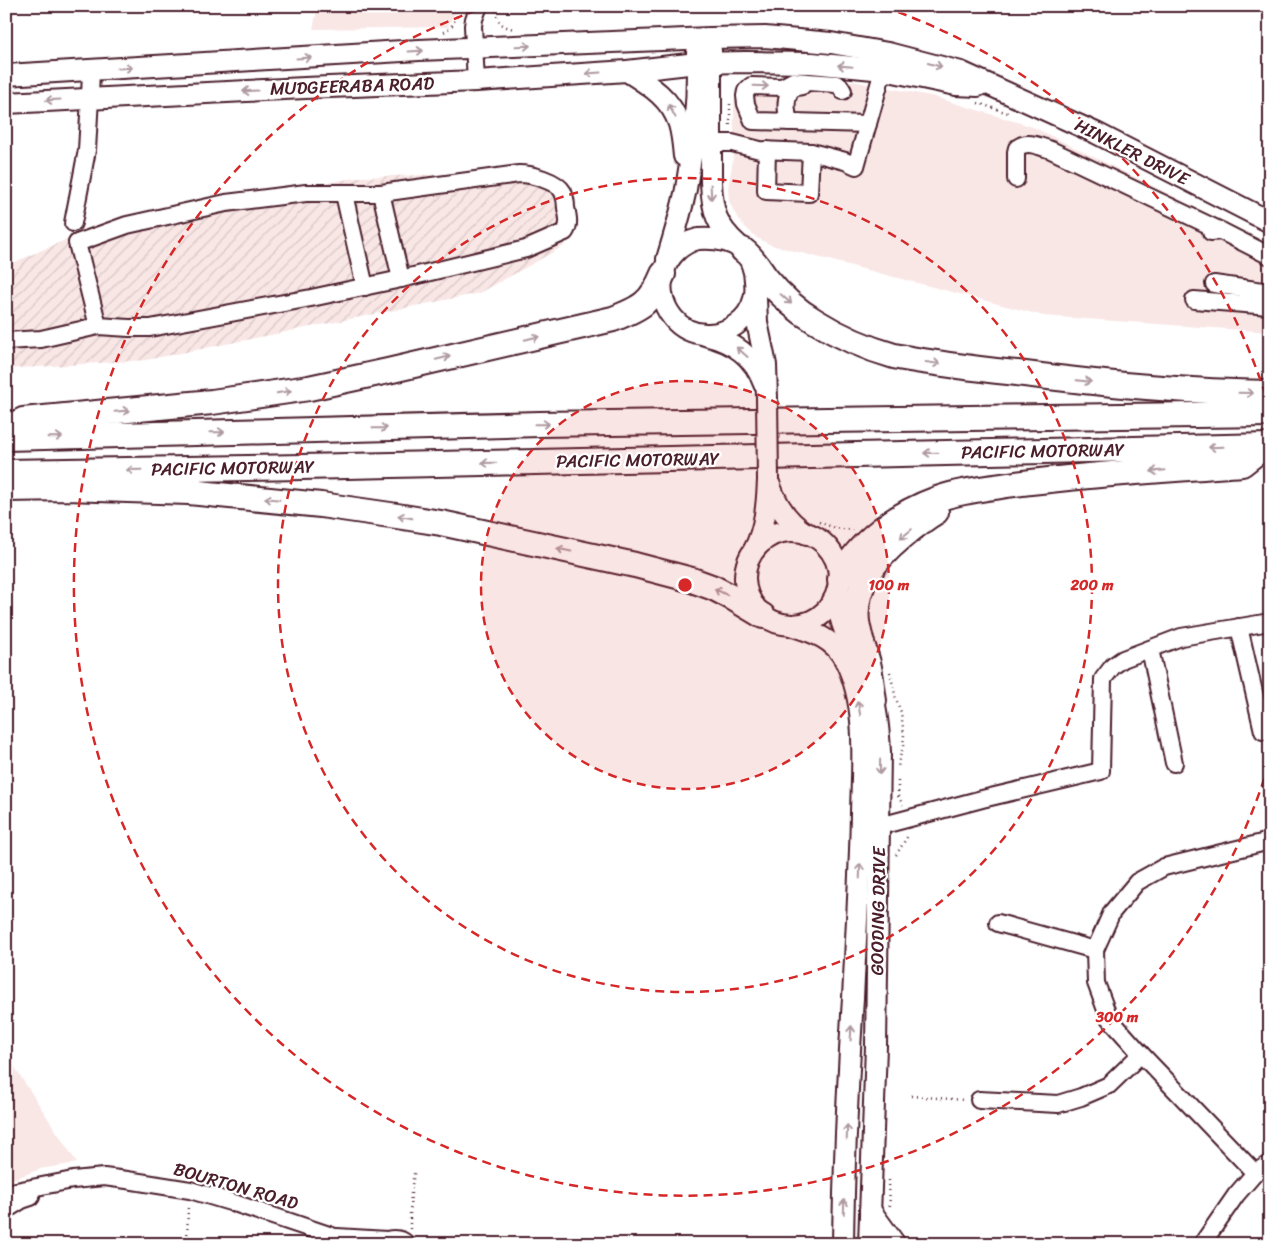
<svg xmlns="http://www.w3.org/2000/svg" width="1276" height="1250" font-family="Sriracha,sans-serif">
<defs>
<pattern id="industrial-furrows" width="10" height="10" patternUnits="userSpaceOnUse" patternTransform="scale(1.25)"><rect width="10" height="10" fill="#f9e7e6"/><path d="M-1 1l2-2M0 10L10 0M9 11l2-2" fill="none" stroke="#d7c6c5"/></pattern>
</defs>
<rect width="100%" height="100%" fill="#fff"/>
<filter id="ink" filterUnits="userSpaceOnUse"><feTurbulence type="fractalNoise" baseFrequency=".02" numOctaves="2"/><feDisplacementMap in="SourceGraphic" scale="10" xChannelSelector="R" yChannelSelector="G"/><feConvolveMatrix kernelMatrix="1 2 1 2 8 2 1 2 1" color-interpolation-filters="sRGB"/></filter>
<g filter="url(#ink)">
<g fill="#f9e7e6">
<polygon points="318,6 459,6 447,27 313,29"/>
<polygon points="765,77 852,81 931,96 1033,127 1270,244 1270,332 1044,316 771,245 757,238 742,224 734,212 729,201 728,188 734,154 734,102 738,90 753,78"/>
<polygon points="6,1054 77,1163 40,1169 6,1182"/>
</g>
<polygon fill="url(#industrial-furrows)" points="518,172 570,206 569,225 564,246 480,293 146,360 6,369 6,266 106,222 222,200 361,177"/>
<g fill="none" stroke-linecap="round" stroke-linejoin="round">
<defs>
<g id="minor">
<polyline points="476,81 473,26 474,19 479,6"/>
<polyline points="843,91 840,86 836,84 793,81 782,87 751,86 746,91 745,96 746,104 753,121 868,124"/>
<path d="M789 122C786 110 784 96 793 88L802 86"/>
<polyline points="711,143 732,143 760,150 811,152 845,161 856,166 886,60"/>
<polyline points="767,150 766,191 809,193 811,152"/>
<path d="M1016 179V152L1017 148C1027 140 1039 146 1051 150L1221 231"/>
<polyline points="381,193 401,279"/>
<polyline points="344,194 365,287"/>
<polyline points="73,223 87,150 90,98 91,69"/>
<polyline points="1211,232 1221,231 1270,256"/>
<polyline points="1214,284 1270,292"/>
<polyline points="1194,300 1270,306"/>
<path d="M6 341 41 339 98 326 129 328H150L311 298 401 279 526 249 565 232C570 224 568 217 566 208 566 204 565 197 563 192 557 181 531 174 519 174L381 193H306L226 203 127 225 77 243 98 326"/>
<polyline points="1239,627 1263,731"/>
<polyline points="1150,649 1174,763"/>
<polyline points="880,826 982,799 1101,771 1103,679 1113,666 1123,659 1181,637 1270,622"/>
<polyline points="998,923 1095,950"/>
<polyline points="979,1100 1058,1104 1081,1097 1109,1085 1141,1054"/>
<polyline points="1255,1173 1141,1054 1109,1018 1096,983 1095,950 1112,912 1137,882 1164,867 1270,841"/>
<polyline points="6,1196 16,1191 73,1180 104,1177 127,1180 190,1190 237,1204 332,1236 349,1244"/>
<polyline points="6,1210 22,1200 31,1197"/>
<path d="M337 1237 387 1240C395 1238 401 1238 407 1244"/>
<polyline points="1202,1244 1236,1195 1255,1173 1270,1163"/>
</g>
<g id="major">
<path d="M711 50V182C712 210 716 226 738 245"/>
<path d="M627 71C649 85 671 98 679 124 682 134 683 145 684 156"/>
<polyline points="6,75 419,50 710,38 765,37 831,43 888,53 961,72 1096,133 1270,222"/>
<polyline points="6,103 305,88 476,81 627,71 697,63 745,62 812,63 853,67 884,70 956,85 978,86"/>
<path d="M698 239C712 238 730 240 742 249 749 254 752 264 754 272 755 281 757 290 754 299 749 320 727 335 706 334 693 334 681 328 673 318 650 290 663 248 698 239Z"/>
<path d="M667 259C674 236 681 213 686 189 694 144 698 97 697 52"/>
<polyline points="756,298 757,322 766,365 767,398"/>
<path d="M705 335C734 342 754 356 764 384"/>
<path d="M769 483C776 504 787 522 807 534"/>
<circle cx="792" cy="578" r="47"/>
<path d="M754 550C765 529 767 504 768 480"/>
<path d="M839 585C838 598 838 611 842 623 849 645 862 665 870 687 877 708 879 730 880 752L876 1046 869 1244"/>
<path d="M793 626C813 632 834 639 845 660 868 706 862 763 861 813 860 874 856 936 853 998 848 1080 844 1162 843 1244"/>
<polyline points="870,1210 895,1244"/>
</g>
<g id="highway">
<path d="M743 250C754 258 759 269 767 279 780 295 796 310 815 321 839 336 866 348 894 356 912 360 931 362 950 365 972 368 995 371 1017 373 1101 384 1185 392 1270 393"/>
<path d="M6 429 23 420 212 402 309 388 388 371 613 319C641 308 651 303 663 274"/>
<polyline points="6,438 540,424 1270,414"/>
<polyline points="6,472 302,467 1270,446"/>
<polyline points="6,489 67,488 189,492 321,505 397,516 441,523 635,565 692,580 714,588 733,598 763,616"/>
<path d="M840 579C858 541 898 513 937 499 962 490 989 488 1015 484 1090 474 1166 470 1242 464L1265 446"/>
<path d="M874 701C872 688 871 675 868 663 864 649 859 636 857 622 853 585 876 559 902 537 913 528 924 519 936 512"/>
</g>
</defs>
<use href="#minor" stroke="#4a1f2b" stroke-width="20"/>
<use href="#major" stroke="#4a1f2b" stroke-width="24"/>
<use href="#highway" stroke="#4a1f2b" stroke-width="28"/>
<g stroke="#4a1f2b" stroke-width="2.5" stroke-dasharray="1 4" stroke-linecap="butt">
<path d="M495 6C497 19 498 26 514 29"/>
<polyline points="444,32 451,27 459,13"/>
<polyline points="978,103 1008,113"/>
<polyline points="730,104 730,129"/>
<polyline points="819,522 835,528 853,530"/>
<polyline points="890,672 896,699 901,712 904,735 903,747 899,760 898,768"/>
<polyline points="898,781 898,796 903,805"/>
<polyline points="896,855 909,834"/>
<polyline points="911,1096 965,1100"/>
<polyline points="889,1180 890,1209"/>
<path d="M410 1229C410 1209 410 1189 415 1170"/>
<polyline points="187,1244 188,1204"/>
<polyline points="806,1244 817,1242 818,1244"/>
</g>
<use href="#minor" stroke="#fff" stroke-width="16"/>
<use href="#major" stroke="#fff" stroke-width="20"/>
<use href="#highway" stroke="#fff" stroke-width="24"/>
<defs>
<polyline id="major-bridge" points="767,398 768,480"/>
</defs>
<use href="#major-bridge" stroke="#4a1f2b" stroke-width="24" stroke-linecap="butt"/>
<use href="#major-bridge" stroke="#fff" stroke-width="20"/>
</g>
<defs><path id="oneway-shaft" d="M-6 0H5M1.5-3L5.5 0L1.5 3" fill="none" stroke-width="1.6" stroke-linecap="round" stroke-linejoin="round" transform="scale(1.25)"/></defs>
<g stroke="#ae9aa0">
<use href="#oneway-shaft" transform="translate(523 46) rotate(-2)"/>
<use href="#oneway-shaft" transform="translate(416 51) rotate(-3)"/>
<use href="#oneway-shaft" transform="translate(304 58) rotate(-4)"/>
<use href="#oneway-shaft" transform="translate(935 65) rotate(16)"/>
<use href="#oneway-shaft" transform="translate(845 66) rotate(-175)"/>
<use href="#oneway-shaft" transform="translate(125 68) rotate(-3)"/>
<use href="#oneway-shaft" transform="translate(593 73) rotate(176)"/>
<use href="#oneway-shaft" transform="translate(761 86) rotate(2)"/>
<use href="#oneway-shaft" transform="translate(250 91) rotate(177)"/>
<use href="#oneway-shaft" transform="translate(53 100) rotate(177)"/>
<use href="#oneway-shaft" transform="translate(672 111) rotate(-118)"/>
<use href="#oneway-shaft" transform="translate(711 192) rotate(87)"/>
<use href="#oneway-shaft" transform="translate(786 299) rotate(42)"/>
<use href="#oneway-shaft" transform="translate(532 338) rotate(-13)"/>
<use href="#oneway-shaft" transform="translate(742 352) rotate(-139)"/>
<use href="#oneway-shaft" transform="translate(443 358) rotate(-13)"/>
<use href="#oneway-shaft" transform="translate(933 363) rotate(8)"/>
<use href="#oneway-shaft" transform="translate(1084 381) rotate(6)"/>
<use href="#oneway-shaft" transform="translate(284 392) rotate(-9)"/>
<use href="#oneway-shaft" transform="translate(1246 393) rotate(1)"/>
<use href="#oneway-shaft" transform="translate(122 411) rotate(-5)"/>
<use href="#oneway-shaft" transform="translate(542 424) rotate(-1)"/>
<use href="#oneway-shaft" transform="translate(380 428) rotate(-1)"/>
<use href="#oneway-shaft" transform="translate(217 432) rotate(-1)"/>
<use href="#oneway-shaft" transform="translate(55 437) rotate(-1)"/>
<use href="#oneway-shaft" transform="translate(1216 447) rotate(178)"/>
<use href="#oneway-shaft" transform="translate(931 453) rotate(179)"/>
<use href="#oneway-shaft" transform="translate(489 463) rotate(179)"/>
<use href="#oneway-shaft" transform="translate(134 470) rotate(179)"/>
<use href="#oneway-shaft" transform="translate(1158 471) rotate(175)"/>
<use href="#oneway-shaft" transform="translate(272 499) rotate(-174)"/>
<use href="#oneway-shaft" transform="translate(405 517) rotate(-170)"/>
<use href="#oneway-shaft" transform="translate(906 534) rotate(140)"/>
<use href="#oneway-shaft" transform="translate(564 550) rotate(-168)"/>
<use href="#oneway-shaft" transform="translate(721 592) rotate(-154)"/>
<use href="#oneway-shaft" transform="translate(859 708) rotate(-100)"/>
<use href="#oneway-shaft" transform="translate(880 767) rotate(91)"/>
<use href="#oneway-shaft" transform="translate(860 871) rotate(-88)"/>
<use href="#oneway-shaft" transform="translate(851 1033) rotate(-87)"/>
<use href="#oneway-shaft" transform="translate(847 1132) rotate(-88)"/>
<use href="#oneway-shaft" transform="translate(844 1207) rotate(-88)"/>
</g>
</g>
<circle cx="685" cy="585" r="204" fill="#d62828" fill-opacity=".12"/>
<g fill="none" stroke="#d62828" stroke-width="2.5" stroke-dasharray="9 6">
<circle cx="685" cy="585" r="204"/>
<circle cx="685" cy="585" r="407"/>
<path d="M1269 764A611 611 0 1 1 486 7M884 7A611 611 0 0 1 1269 406"/>
</g>
<g text-anchor="middle" dominant-baseline="central" stroke-width="4.5" stroke-linejoin="round" paint-order="stroke">
<g font-size="18" fill="#4a1f2b" stroke="#fff">
<text transform="translate(352 86) rotate(-2)">MUDGEERABA ROAD</text>
<text transform="translate(1132 152) rotate(27)">HINKLER DRIVE</text>
<text transform="translate(1043 451) rotate(-1)">PACIFIC MOTORWAY</text>
<text transform="translate(638 460) rotate(-1)">PACIFIC MOTORWAY</text>
<text transform="translate(233 468) rotate(-1)">PACIFIC MOTORWAY</text>
<text transform="translate(878 911) rotate(-89)">GOODING DRIVE</text>
<text transform="translate(236 1186) rotate(16)">BOURTON ROAD</text>
</g>
</g>
<circle cx="685" cy="585" r="8" fill="#d62828" stroke="#fff" stroke-width="2.5"/>
<g font-size="15" text-anchor="middle" font-weight="bold" fill="#d62828" stroke="#fff" stroke-width="4.5" stroke-linejoin="round" paint-order="stroke">
<text x="889" y="590">100 m</text>
<text x="1092" y="590">200 m</text>
<text x="1117" y="1022">300 m</text>
</g>
<rect width="1276" height="1250" fill="none" stroke="#fff" stroke-width="25"/>
<rect x="12" y="12" width="1251" height="1225" fill="none" stroke="#4a1f2b" stroke-width="2" filter="url(#ink)"/>
</svg>
